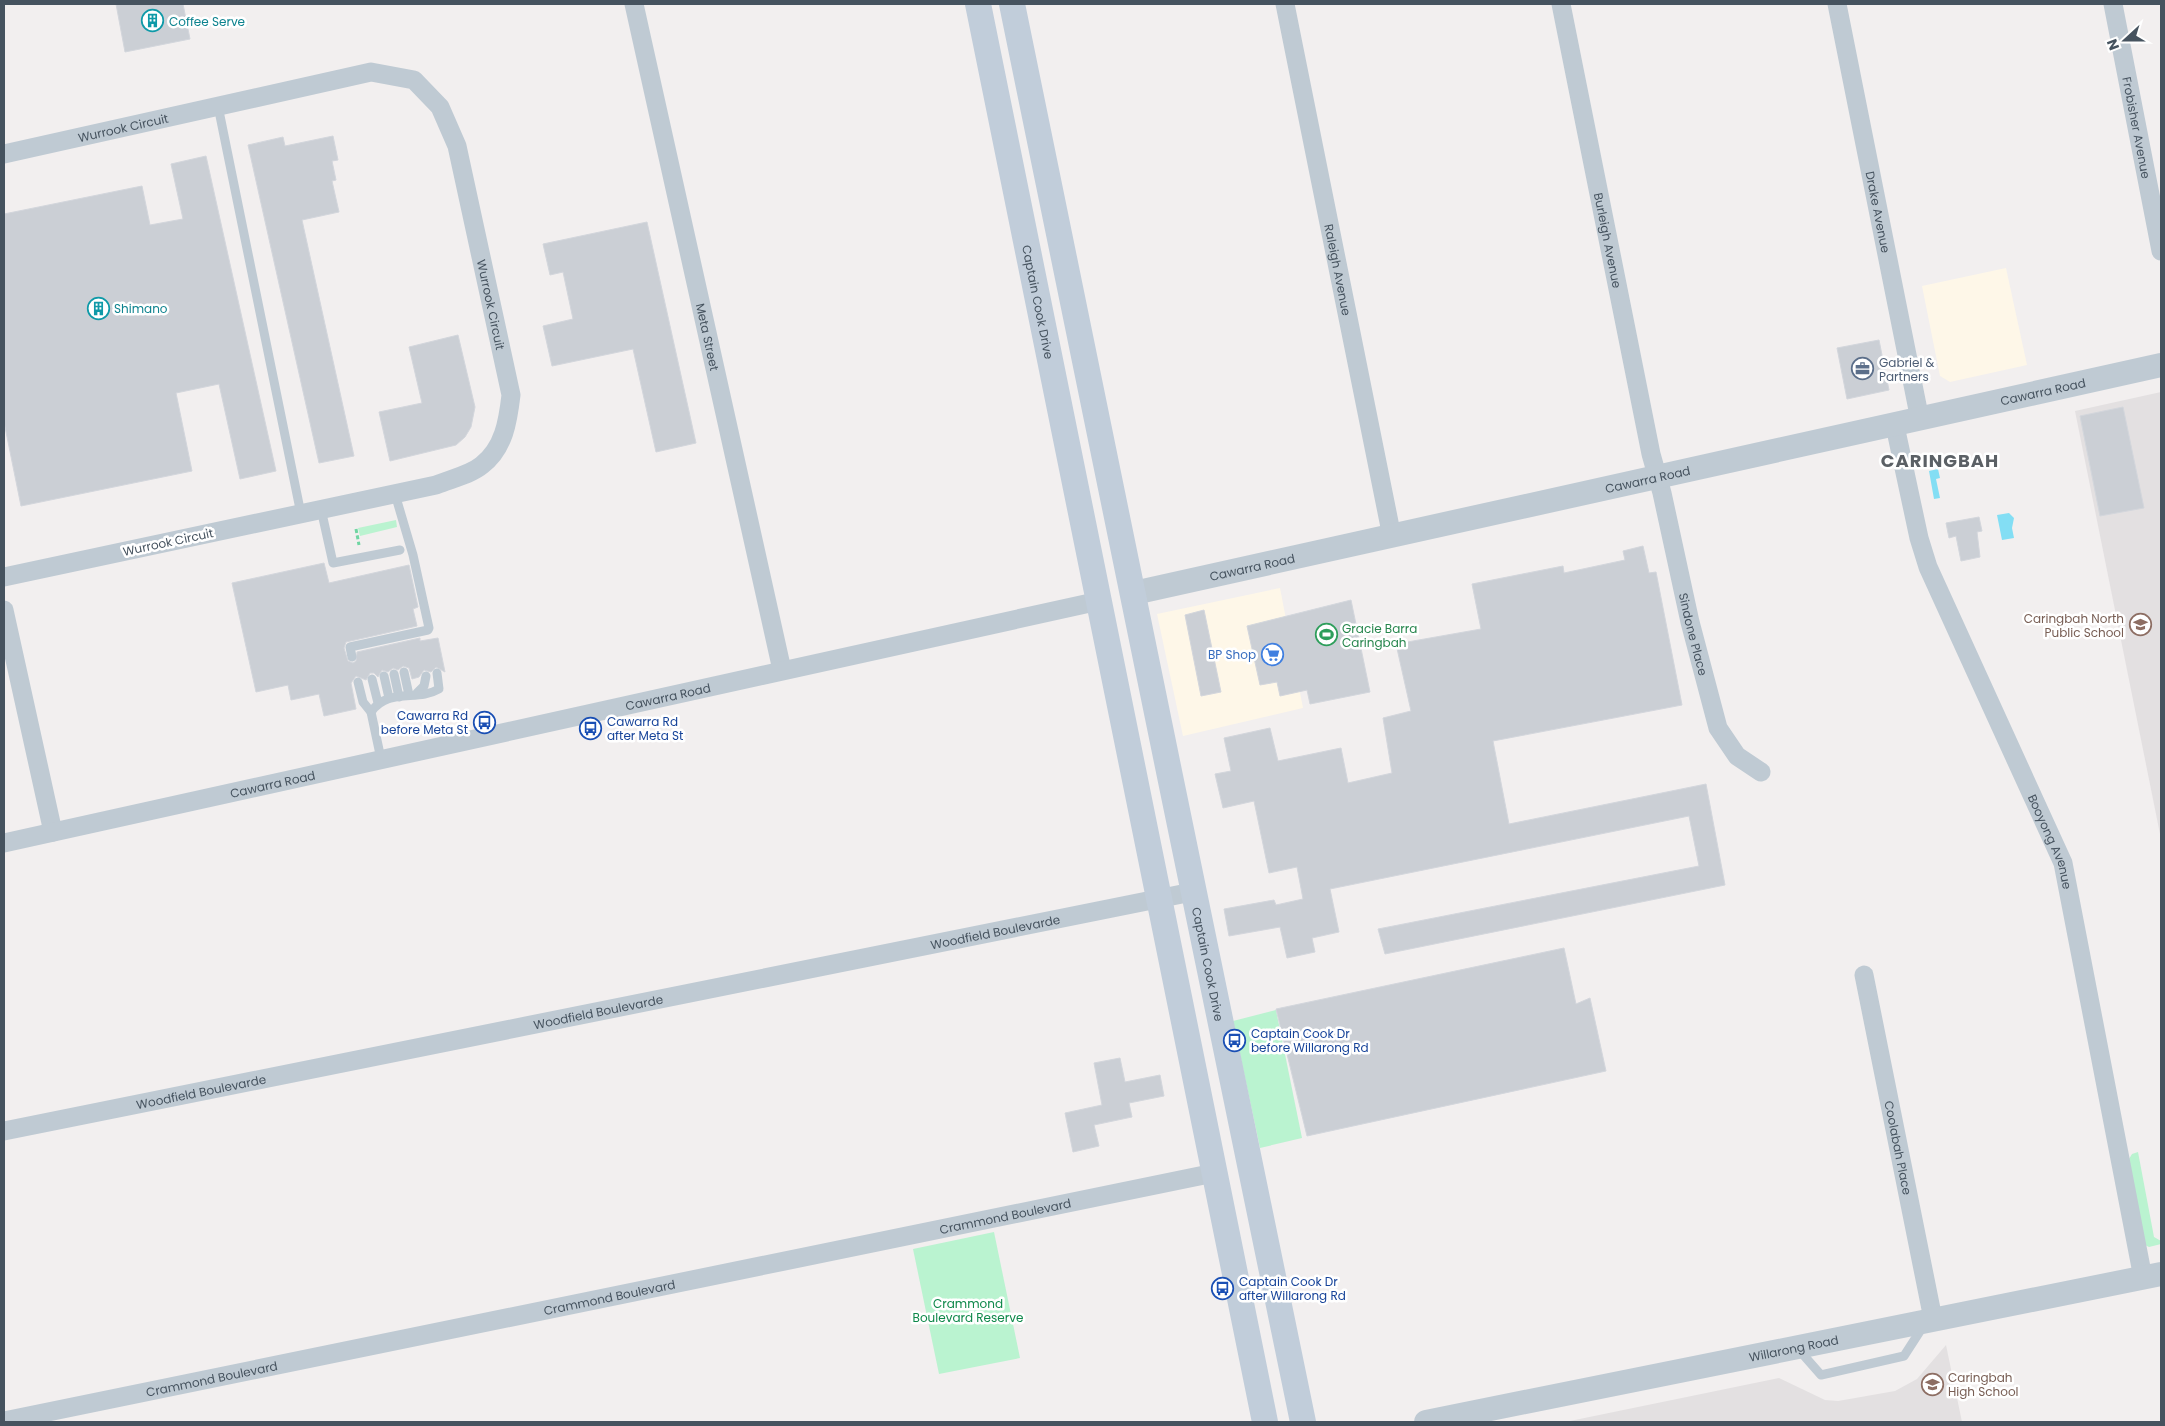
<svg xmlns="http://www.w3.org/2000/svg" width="2165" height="1426" font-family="Poppins,sans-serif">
<rect width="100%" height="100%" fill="#f2efef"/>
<g fill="#fef7e8">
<polygon points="2006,268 2027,365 1950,382 1940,376 1922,286"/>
<polygon points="1280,588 1303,708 1183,736 1157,614"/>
</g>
<g fill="#e3e0e1">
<polygon points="2161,392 2161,839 2075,411"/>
<polygon points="1946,1345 1962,1422 1565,1422 1779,1378 1825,1400 1838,1401 1895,1391 1917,1379"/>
</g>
<g fill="#baf3d0">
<polygon points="396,520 397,527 360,536 358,528"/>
<polygon points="1276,1010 1302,1138 1260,1148 1233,1021"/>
<polygon points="2138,1152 2154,1237 2161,1241 2161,1244 2149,1247 2145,1245 2129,1159 2132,1154"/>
<polygon points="994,1232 1020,1358 939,1374 913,1249"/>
</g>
<g fill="#83def4">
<polygon points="1938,469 1940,478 1936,479 1940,498 1934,499 1929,471"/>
<polygon points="2009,513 2014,518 2012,528 2014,538 2002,540 1997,515"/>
</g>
<g fill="#cbcfd5" stroke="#d3d6dc">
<polygon points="116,4 183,4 190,39 125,52"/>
<polygon points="333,136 338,160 332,161 336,180 332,181 339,212 302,220 354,456 319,463 248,145 283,137 285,146"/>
<polygon points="206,156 276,471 240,479 219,384 176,393 192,471 21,506 4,422 4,214 142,186 150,225 183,219 171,164"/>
<polygon points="647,222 696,443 656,452 633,349 552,366 543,326 573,319 563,272 550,275 543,244"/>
<polygon points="458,335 475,407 471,427 465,437 456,445 390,461 379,412 422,403 409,347"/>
<polygon points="1879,340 1889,390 1847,399 1837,348"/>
<polygon points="2123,407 2144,508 2100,516 2080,416"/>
<polygon points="1979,517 1982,531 1977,532 1980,557 1961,561 1956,536 1949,538 1946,523"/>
<polygon points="1643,546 1649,573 1656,572 1682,705 1493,741 1509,824 1706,784 1725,885 1385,954 1378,929 1699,866 1689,816 1330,889 1339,932 1312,938 1315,952 1287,958 1280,927 1229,936 1224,909 1274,900 1276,905 1303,899 1297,867 1269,873 1254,801 1223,808 1215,774 1231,771 1224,738 1270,728 1278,761 1341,748 1348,783 1392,773 1383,718 1411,711 1396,644 1481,629 1472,584 1563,566 1564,573 1625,560 1623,551"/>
<polygon points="324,563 329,583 409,565 418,607 413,609 417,626 346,642 344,648 348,661 353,663 356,661 357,652 420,638 420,641 438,638 445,672 436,667 431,672 424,670 419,677 412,679 409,668 403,666 398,670 393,668 388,672 382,670 378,677 374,673 370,673 366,680 356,676 351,683 356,709 324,716 319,694 291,700 288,685 256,692 232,583"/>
<polygon points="1351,600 1370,692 1310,704 1307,690 1280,696 1277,682 1260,685 1247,626"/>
<polygon points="1204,610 1221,692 1201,696 1185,615"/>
<polygon points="1564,948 1576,1004 1590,998 1606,1071 1307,1136 1276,1009"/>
<polygon points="1120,1058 1125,1082 1160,1075 1164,1096 1129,1103 1132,1117 1094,1125 1099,1146 1073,1152 1065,1113 1102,1105 1094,1063"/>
</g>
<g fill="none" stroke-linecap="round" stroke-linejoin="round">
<polyline stroke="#6fd5a2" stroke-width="3" stroke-dasharray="4 2.5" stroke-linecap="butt" points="356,529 359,545"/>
<g stroke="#bfcad3" stroke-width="9">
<polyline points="218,106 301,514"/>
<polyline points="321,509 333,563 400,550"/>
<polyline points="352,657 350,647 428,630 429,628 413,555 395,494"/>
<polyline points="404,672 409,695"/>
<polyline points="394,674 399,697"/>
<polyline points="384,676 389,698"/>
<polyline points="372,679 378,703"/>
<polyline points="358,682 363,702 371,712 381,759"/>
<polyline points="417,693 424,686 426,676"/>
<path d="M371 712C389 687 417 702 439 689L437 673"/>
<polyline points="1799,1350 1821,1375 1904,1356 1924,1325"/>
</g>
<g stroke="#bfcad3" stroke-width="19">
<path id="s1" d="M634 4 782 670"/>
<path id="s2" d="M1285 4 1392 537"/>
<path id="s3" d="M1561 4 1651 454 1662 493 1690 622 1718 728 1737 756 1761 772"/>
<path id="s4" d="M1837 4 1920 420"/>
<path id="s5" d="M2113 4 2161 251"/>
<path id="s6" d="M4 154 371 72 414 80 440 107 457 146 511 395C508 421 504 448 482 465 470 475 450 479 436 485L4 577"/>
<path id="s7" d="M1895 426 1919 538 1928 567 2063 863 2143 1278"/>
<polyline points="4,610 53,832"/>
<path id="s8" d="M4 843 1099 601"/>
<path id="s9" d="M1864 975 1933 1319"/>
<path id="s10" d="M4 1131 1192 892"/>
<path id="s11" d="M4 1421 1214 1173"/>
</g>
<g stroke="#bfcad3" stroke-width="24">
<path id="s12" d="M1134 593 2161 365"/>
<path id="s13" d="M1426 1422 2161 1274"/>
</g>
<g stroke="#c1cdda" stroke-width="26">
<path id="s14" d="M978 4 1265 1422"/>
<path id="s15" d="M1012 4C1110 476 1204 950 1303 1422"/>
</g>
</g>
<defs>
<symbol id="building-ring" viewBox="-11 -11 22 22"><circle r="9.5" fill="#fff" stroke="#0f9aa8" stroke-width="1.5"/><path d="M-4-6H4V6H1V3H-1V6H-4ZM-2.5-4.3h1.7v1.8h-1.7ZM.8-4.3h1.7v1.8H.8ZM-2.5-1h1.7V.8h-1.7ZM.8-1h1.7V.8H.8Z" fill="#0f9aa8"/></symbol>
<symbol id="office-ring" viewBox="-11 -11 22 22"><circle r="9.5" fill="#fff" stroke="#5c6f8a" stroke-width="1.5"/><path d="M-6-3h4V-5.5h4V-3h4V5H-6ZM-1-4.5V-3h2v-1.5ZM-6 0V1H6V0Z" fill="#5c6f8a"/></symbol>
<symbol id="school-ring" viewBox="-11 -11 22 22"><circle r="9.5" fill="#fff" stroke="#8d6e63" stroke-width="1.5"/><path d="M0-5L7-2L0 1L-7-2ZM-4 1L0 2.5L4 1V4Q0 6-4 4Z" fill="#8d6e63"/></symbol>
<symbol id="stadium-ring" viewBox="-11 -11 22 22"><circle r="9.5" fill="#fff" stroke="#2e9e5b" stroke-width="1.5"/><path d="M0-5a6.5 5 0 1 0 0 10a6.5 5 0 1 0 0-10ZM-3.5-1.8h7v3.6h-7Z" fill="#2e9e5b"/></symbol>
<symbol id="supermarket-ring" viewBox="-11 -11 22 22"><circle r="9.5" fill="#fff" stroke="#3f7fe0" stroke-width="1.5"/><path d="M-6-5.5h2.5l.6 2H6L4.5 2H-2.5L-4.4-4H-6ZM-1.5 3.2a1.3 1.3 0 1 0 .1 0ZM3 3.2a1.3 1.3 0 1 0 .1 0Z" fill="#3f7fe0"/></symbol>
<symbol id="bus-ring" viewBox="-11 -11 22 22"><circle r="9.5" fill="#fff" stroke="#1a4fb4" stroke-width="1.5"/><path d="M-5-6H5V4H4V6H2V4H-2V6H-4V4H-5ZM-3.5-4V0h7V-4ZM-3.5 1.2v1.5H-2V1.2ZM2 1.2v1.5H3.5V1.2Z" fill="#1a4fb4"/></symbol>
</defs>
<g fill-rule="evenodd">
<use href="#building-ring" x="140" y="8" width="25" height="25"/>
<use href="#building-ring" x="86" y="296" width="25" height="25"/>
<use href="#office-ring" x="1850" y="356" width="25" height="25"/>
<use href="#school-ring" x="2128" y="612" width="25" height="25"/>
<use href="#stadium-ring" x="1314" y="622" width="25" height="25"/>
<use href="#supermarket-ring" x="1260" y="642" width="25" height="25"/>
<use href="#bus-ring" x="472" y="710" width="25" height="25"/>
<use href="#bus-ring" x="578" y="716" width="25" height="25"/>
<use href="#bus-ring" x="1222" y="1028" width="25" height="25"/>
<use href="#bus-ring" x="1210" y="1276" width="25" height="25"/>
<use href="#school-ring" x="1920" y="1372" width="25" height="25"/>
</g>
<g text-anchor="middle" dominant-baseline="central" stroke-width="5" stroke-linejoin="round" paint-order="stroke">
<g font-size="12" fill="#0d838f" stroke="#fff" text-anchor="start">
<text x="169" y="21">Coffee Serve</text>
<text x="114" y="308">Shimano</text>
</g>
<g font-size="12" fill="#46535f" stroke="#fff">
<text stroke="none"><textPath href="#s6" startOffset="122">Wurrook Circuit</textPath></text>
<text stroke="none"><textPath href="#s5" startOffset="126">Frobisher Avenue</textPath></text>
<text stroke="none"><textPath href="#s4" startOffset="212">Drake Avenue</textPath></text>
<text stroke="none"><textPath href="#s3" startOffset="241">Burleigh Avenue</textPath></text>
<text stroke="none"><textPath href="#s2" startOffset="271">Raleigh Avenue</textPath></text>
<text stroke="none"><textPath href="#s14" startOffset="304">Captain Cook Drive</textPath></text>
<text stroke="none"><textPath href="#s6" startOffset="662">Wurrook Circuit</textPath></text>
<text stroke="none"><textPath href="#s1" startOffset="341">Meta Street</textPath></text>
<text stroke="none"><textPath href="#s12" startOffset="931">Cawarra Road</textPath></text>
<text stroke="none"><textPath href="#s12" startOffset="526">Cawarra Road</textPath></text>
<text transform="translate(168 542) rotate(-12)">Wurrook Circuit</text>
<text stroke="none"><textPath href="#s12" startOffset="121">Cawarra Road</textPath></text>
<text stroke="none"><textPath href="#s3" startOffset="644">Sindone Place</textPath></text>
<text stroke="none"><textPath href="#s8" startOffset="680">Cawarra Road</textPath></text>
<text stroke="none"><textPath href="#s8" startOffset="275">Cawarra Road</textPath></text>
<text stroke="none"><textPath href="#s7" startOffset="446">Booyong Avenue</textPath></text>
<text stroke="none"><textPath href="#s10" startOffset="1011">Woodfield Boulevarde</textPath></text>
<text stroke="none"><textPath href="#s15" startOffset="980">Captain Cook Drive</textPath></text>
<text stroke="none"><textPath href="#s10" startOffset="606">Woodfield Boulevarde</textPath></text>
<text stroke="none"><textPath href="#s10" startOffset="201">Woodfield Boulevarde</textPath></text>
<text stroke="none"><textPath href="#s9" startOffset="176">Coolabah Place</textPath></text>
<text stroke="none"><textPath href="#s11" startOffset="1022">Crammond Boulevard</textPath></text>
<text stroke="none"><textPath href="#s11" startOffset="618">Crammond Boulevard</textPath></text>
<text stroke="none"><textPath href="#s13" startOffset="375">Willarong Road</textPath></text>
<text stroke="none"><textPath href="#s11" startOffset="212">Crammond Boulevard</textPath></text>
</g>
<g font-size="12" fill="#4e5e75" stroke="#fff" text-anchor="start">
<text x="1879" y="362">Gabriel &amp;<tspan x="1879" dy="14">Partners</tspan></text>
</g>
<g font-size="12" fill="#785e54" stroke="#fff" text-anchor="end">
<text x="2124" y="618">Caringbah North<tspan x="2124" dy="14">Public School</tspan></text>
<text x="1948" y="1377" text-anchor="start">Caringbah<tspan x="1948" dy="14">High School</tspan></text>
</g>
<g font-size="12" fill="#27864d" stroke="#fff" text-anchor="start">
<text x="1342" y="628">Gracie Barra<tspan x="1342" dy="14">Caringbah</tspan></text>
</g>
<g font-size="12" fill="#366cbe" stroke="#fff" text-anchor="end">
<text x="1256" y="654">BP Shop</text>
</g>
<g font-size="12" fill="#164399" stroke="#fff" text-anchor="start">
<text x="468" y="715" text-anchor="end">Cawarra Rd<tspan x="468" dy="14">before Meta St</tspan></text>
<text x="607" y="721">Cawarra Rd<tspan x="607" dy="14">after Meta St</tspan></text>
<text x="1251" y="1033">Captain Cook Dr<tspan x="1251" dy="14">before Willarong Rd</tspan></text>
<text x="1239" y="1281">Captain Cook Dr<tspan x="1239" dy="14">after Willarong Rd</tspan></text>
</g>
<g font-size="12" fill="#0e884a" stroke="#fff">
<text x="968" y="1303">Crammond<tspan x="968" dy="14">Boulevard Reserve</tspan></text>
</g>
<g font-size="18" font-weight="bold" letter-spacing="1" fill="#5b6065" stroke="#fff">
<text x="1940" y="460">CARINGBAH</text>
</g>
</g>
<rect width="2165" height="1426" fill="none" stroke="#46535f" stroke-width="10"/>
<g transform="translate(2125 40) rotate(249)" stroke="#ffffff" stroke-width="4" paint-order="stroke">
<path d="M0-4L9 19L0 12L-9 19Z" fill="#46535f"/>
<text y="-8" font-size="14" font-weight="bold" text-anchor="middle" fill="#46535f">N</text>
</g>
</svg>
